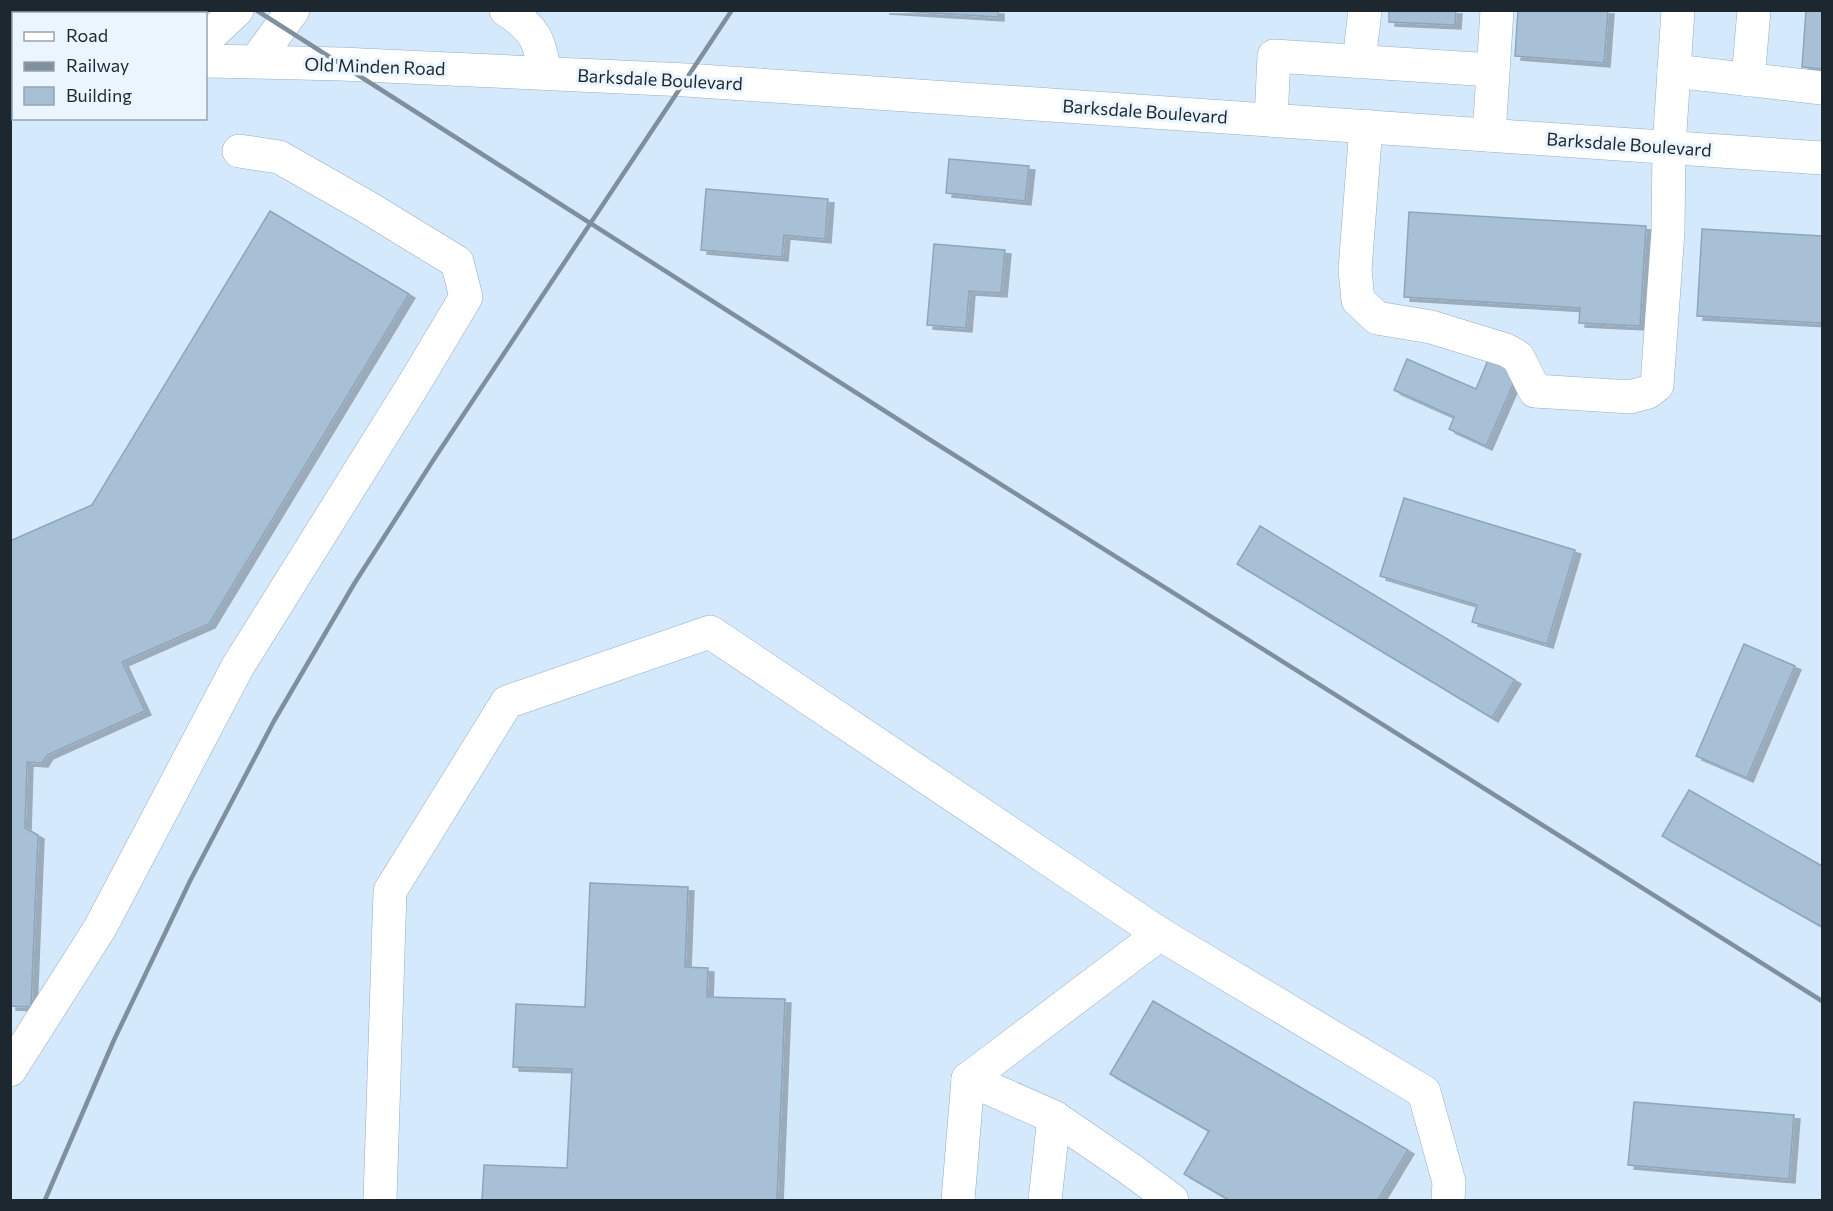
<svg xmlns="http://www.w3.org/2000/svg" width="1833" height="1211" font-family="Commissioner,sans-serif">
<defs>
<filter id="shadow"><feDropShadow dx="6" dy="4" stdDeviation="0" flood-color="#0004"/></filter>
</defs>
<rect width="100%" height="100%" fill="#d5e9fc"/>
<g fill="#a7c0d6" stroke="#8da6bc" stroke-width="1.5" filter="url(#shadow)">
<polygon points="883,10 998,10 998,17"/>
<polygon points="1389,10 1456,10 1455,25 1389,22"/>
<polygon points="1518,10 1608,10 1604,63 1515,56"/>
<polygon points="1806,10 1822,10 1822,69 1802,67"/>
<polygon points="949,159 1029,166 1025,201 946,193"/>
<polygon points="706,189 828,199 825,239 784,235 782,257 701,250"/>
<polygon points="270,211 409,294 209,624 122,662 145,711 47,755 42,763 27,762 25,828 38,835 31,1007 10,1006 10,541 92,505"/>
<polygon points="1409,212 1646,226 1640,326 1579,323 1580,308 1404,297"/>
<polygon points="1702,229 1822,236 1822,323 1697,316"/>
<polygon points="934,244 1005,250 1001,293 969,291 966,328 927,325"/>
<polygon points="1407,359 1476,389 1488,360 1518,373 1486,446 1449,429 1454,417 1394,390"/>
<polygon points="1404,498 1575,550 1547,644 1472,622 1477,605 1380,576"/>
<polygon points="1260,526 1515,680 1492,718 1237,564"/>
<polygon points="1744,644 1795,666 1747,778 1696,756"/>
<polygon points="1689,790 1822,866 1822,927 1662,836"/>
<polygon points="590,883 688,887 685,967 708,968 707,997 785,999 777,1200 482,1200 484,1165 567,1168 572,1069 513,1067 516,1004 585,1007"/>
<polygon points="1153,1001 1408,1150 1378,1200 1229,1200 1184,1174 1209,1131 1110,1074"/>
<polygon points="1634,1102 1794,1115 1789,1179 1628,1165"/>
</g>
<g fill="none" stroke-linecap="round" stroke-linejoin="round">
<defs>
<g id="minor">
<polyline points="1359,62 1365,10"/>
<polyline points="1674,71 1822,88"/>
<polyline points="1748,80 1754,10"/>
<polyline points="1271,120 1274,56 1492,70"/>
<polyline points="1366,126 1355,270 1358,300 1377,318 1431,327 1506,350 1518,357 1535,391 1630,397 1648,392 1657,385 1668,231 1669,147 1678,10"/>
<polyline points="1489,135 1497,10"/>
<polyline points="10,1070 100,928 238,666 414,384 466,297 457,262 367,207 279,157 239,151"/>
<polyline points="968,1079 1054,1117 1130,1169 1172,1200"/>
<polyline points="380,1200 390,891 507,702 710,632 1160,934"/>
<polyline points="958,1200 968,1079 1160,934 1424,1092 1449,1182 1448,1200"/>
<polyline points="1045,1200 1054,1117"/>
</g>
<g id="major">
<path d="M506 10C534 28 541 41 544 73"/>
<polyline points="206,39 237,10"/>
<polyline points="10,61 14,61"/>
<polyline points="206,61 341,64 686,80 1822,158"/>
<polyline points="256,61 293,10"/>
</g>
</defs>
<use href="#minor" stroke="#95adc3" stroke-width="34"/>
<use href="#major" stroke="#95adc3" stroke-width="34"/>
<use href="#minor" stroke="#fff" stroke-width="33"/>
<use href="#major" stroke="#fff" stroke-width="33"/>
<g stroke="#7f8f9d" stroke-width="4.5">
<polyline points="256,10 924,436 1822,1001"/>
<polyline points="45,1200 114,1040 190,881 274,721 354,584 434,459 732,10"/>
</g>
</g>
<g text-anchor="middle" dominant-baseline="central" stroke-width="6" stroke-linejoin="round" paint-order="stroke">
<g font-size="18" fill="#1d272f" stroke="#ebf5ff">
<text transform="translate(375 66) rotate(2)">Old Minden Road</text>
<text transform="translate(660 79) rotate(3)">Barksdale Boulevard</text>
<text transform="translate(1145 111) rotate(4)">Barksdale Boulevard</text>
<text transform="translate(1629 144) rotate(4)">Barksdale Boulevard</text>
</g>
</g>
<rect width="1833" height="1211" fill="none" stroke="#1d272f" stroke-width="24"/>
<rect x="12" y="12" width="195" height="108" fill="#ebf5ff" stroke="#99a3ac" stroke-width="1.5"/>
<rect x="24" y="32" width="30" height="9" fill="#ffffff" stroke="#99a3ac" stroke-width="1.5"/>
<text x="66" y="42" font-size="18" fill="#1d272f">Road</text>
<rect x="24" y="62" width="30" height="9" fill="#7f8f9d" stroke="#99a3ac" stroke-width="1.5"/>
<text x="66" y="72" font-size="18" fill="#1d272f">Railway</text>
<rect x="24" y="87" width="30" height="18" fill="#a7c0d6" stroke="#99a3ac" stroke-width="1.5"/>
<text x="66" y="102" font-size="18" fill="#1d272f">Building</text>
</svg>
